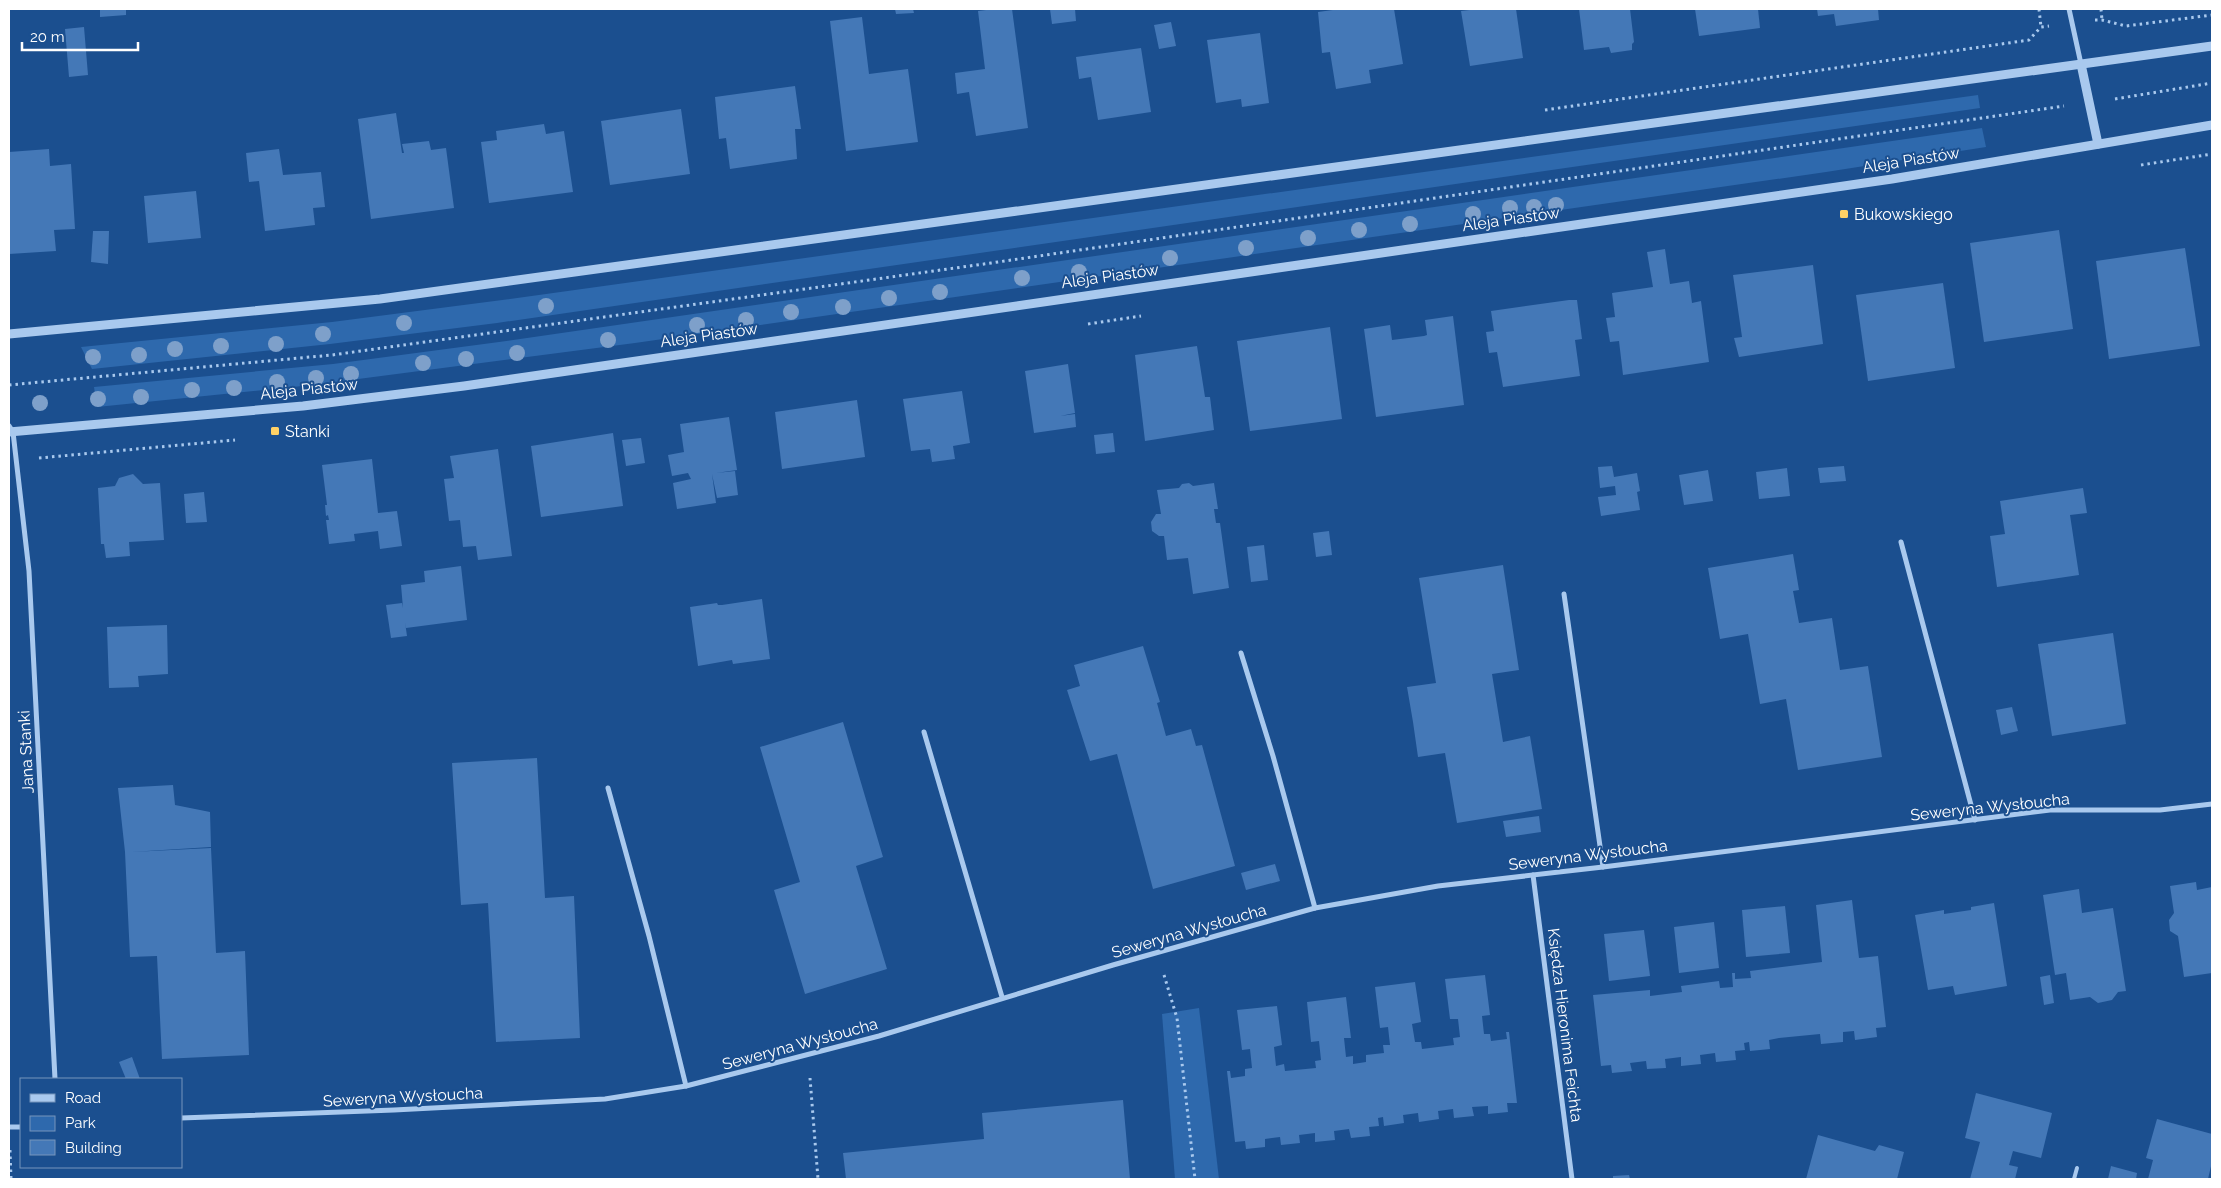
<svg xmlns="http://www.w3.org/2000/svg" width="2221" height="1188" font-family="Raleway,sans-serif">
<rect width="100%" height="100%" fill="#1b4f8f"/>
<g fill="#2e69ad">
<polygon points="1978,95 1980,108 497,323 330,344 92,369 81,347 332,322 510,299"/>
<polygon points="1982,128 1986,147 1826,172 635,343 312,385 97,407 94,387 333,364 499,342"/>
<polygon points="1199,1008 1219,1179 1175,1179 1162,1014"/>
</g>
<g fill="#4478b7">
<polygon points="100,9 126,9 126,15 100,17"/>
<polygon points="895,9 913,9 914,13 896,14"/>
<polygon points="994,9 1012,9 1028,128 976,136 969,92 957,94 955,73 985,69 978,11"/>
<polygon points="1050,9 1075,9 1076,21 1052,24"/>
<polygon points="1340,9 1394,9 1403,64 1369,70 1371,83 1336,89 1330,52 1322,53 1318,12"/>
<polygon points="1478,9 1516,9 1523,58 1470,66 1461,11"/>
<polygon points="1579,9 1630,9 1634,42 1632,44 1632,50 1611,53 1609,47 1584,50"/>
<polygon points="1695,9 1758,9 1760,28 1699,36"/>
<polygon points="1817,9 1878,9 1879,20 1836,26 1834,14 1818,16"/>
<polygon points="862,17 869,74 908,69 918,142 846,151 830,21"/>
<polygon points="1171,22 1176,46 1159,49 1154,25"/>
<polygon points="84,27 88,75 69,77 65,29"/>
<polygon points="1260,33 1269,103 1242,107 1241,99 1216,103 1207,40"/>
<polygon points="1141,48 1151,112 1098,120 1091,77 1079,79 1076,57"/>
<polygon points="795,86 801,129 795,129 797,159 730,169 726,138 719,139 715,97"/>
<polygon points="681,109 690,174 610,185 601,121"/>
<polygon points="396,113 402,153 404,153 402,144 429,141 431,150 446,148 454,208 371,219 358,119"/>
<polygon points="544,124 546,134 564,131 573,192 489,203 481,142 497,140 496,131"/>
<polygon points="49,149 50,166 71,164 75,229 54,230 56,251 9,254 9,152"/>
<polygon points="279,149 283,175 321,172 325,207 313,208 315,225 265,231 259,181 249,182 246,153"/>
<polygon points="196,191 201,238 148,243 144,196"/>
<polygon points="2059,230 2073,329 1984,342 1970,243"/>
<polygon points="93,231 109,231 108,264 91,262"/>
<polygon points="2185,248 2200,346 2109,359 2096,261"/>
<polygon points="1665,249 1670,284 1689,281 1692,303 1701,301 1709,362 1623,375 1619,341 1610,342 1606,318 1615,317 1612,293 1653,287 1647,252"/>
<polygon points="1813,265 1823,344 1739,357 1734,338 1742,337 1733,275"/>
<polygon points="1943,283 1955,368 1868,381 1856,295"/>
<polygon points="1569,300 1577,300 1582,339 1575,340 1580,376 1503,387 1497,352 1489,353 1486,332 1494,331 1491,311"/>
<polygon points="1453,316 1464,405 1376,417 1364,329 1390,325 1392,340 1424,336 1427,335 1425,320"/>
<polygon points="1330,327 1342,419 1250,431 1237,341"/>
<polygon points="1197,346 1205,397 1210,397 1214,430 1145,441 1135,355"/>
<polygon points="1068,364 1075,413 1060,416 1075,414 1076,427 1034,433 1025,371"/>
<polygon points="962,391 970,443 953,446 955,459 932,462 930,449 911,451 903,399"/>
<polygon points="857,400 865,457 782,469 775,412"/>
<polygon points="729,417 737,470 716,473 735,471 738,495 717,498 712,474 716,503 677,509 673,483 691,479 688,473 672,476 668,455 684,452 680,424"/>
<polygon points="613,433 623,506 541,517 531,446"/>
<polygon points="1113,433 1115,452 1096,454 1094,435"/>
<polygon points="641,438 645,463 626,466 622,440"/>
<polygon points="498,449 512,556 478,560 476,546 463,547 460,520 449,521 444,479 454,478 450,456"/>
<polygon points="372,459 378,513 397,511 402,546 380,549 378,531 354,534 355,541 329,544 326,520 329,520 328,515 326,516 325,505 327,505 322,465"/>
<polygon points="1612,466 1614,477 1637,473 1640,491 1637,492 1640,510 1601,516 1598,497 1616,495 1615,486 1600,488 1598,467"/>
<polygon points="1844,466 1846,481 1820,483 1818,468"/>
<polygon points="1787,468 1790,496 1759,499 1756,472"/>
<polygon points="1708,470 1713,501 1684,505 1679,475"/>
<polygon points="133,474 143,484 160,483 164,540 129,542 130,556 106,558 104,544 101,544 98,488 115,486 119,478"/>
<polygon points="1189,483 1193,486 1214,483 1218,509 1214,509 1216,523 1220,523 1229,588 1193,594 1188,558 1167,560 1164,536 1159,536 1152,531 1151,522 1156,514 1161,514 1157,490 1179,488 1182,484"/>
<polygon points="2083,488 2087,513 2070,515 2079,575 1997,587 1990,536 2005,534 2000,501"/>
<polygon points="204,492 207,522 186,523 184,494"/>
<polygon points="1329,531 1332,555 1316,557 1313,533"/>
<polygon points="1264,545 1268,580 1251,582 1247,547"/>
<polygon points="1793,554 1799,590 1793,591 1799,623 1832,618 1840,670 1868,666 1882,757 1798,770 1786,699 1760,704 1748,634 1720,639 1708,568"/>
<polygon points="1503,565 1519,670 1492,674 1503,742 1530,736 1542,809 1457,823 1445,753 1418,757 1413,722 1407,687 1436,683 1419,578"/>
<polygon points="461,566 467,620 406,628 405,622 407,636 391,638 386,605 402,603 403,608 401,585 425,582 424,571"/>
<polygon points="762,599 770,659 733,664 732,660 698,666 690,607 717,603 718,605 722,605"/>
<polygon points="167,625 168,674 138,676 139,687 109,688 107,627"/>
<polygon points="2113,633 2126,724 2052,736 2038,644"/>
<polygon points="1143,646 1160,702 1157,703 1166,736 1191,729 1196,746 1202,745 1235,866 1153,889 1117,754 1090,761 1067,690 1080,686 1074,665"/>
<polygon points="2012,707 2018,731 2001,735 1996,710"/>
<polygon points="843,722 883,857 856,866 887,969 805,994 774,890 800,882 760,747"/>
<polygon points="537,758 545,898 574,896 580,1038 496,1042 488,903 461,905 452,763"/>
<polygon points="173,785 175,805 210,812 211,847 131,852 211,848 216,953 245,951 249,1055 162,1059 157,956 130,957 125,852 118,788"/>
<polygon points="1539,816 1541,832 1506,837 1503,821"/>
<polygon points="1275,864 1280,881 1246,890 1241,873"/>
<polygon points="2196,882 2197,890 2212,887 2212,973 2184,977 2178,936 2170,931 2169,920 2174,913 2170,886"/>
<polygon points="2079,889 2082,913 2113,908 2126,991 2118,992 2112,1000 2098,1003 2090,997 2070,1000 2066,973 2055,975 2043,895"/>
<polygon points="1852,900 1859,958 1878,956 1886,1027 1876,1028 1877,1037 1855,1040 1854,1031 1843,1032 1843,1042 1821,1044 1820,1034 1779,1038 1769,1040 1770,1049 1750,1051 1749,1042 1744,1043 1745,1050 1735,1051 1736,1060 1716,1062 1715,1053 1700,1055 1701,1064 1681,1066 1681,1057 1665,1059 1666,1068 1647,1069 1646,1061 1630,1063 1632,1071 1612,1073 1611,1065 1601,1066 1593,995 1650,990 1650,996 1682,992 1681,986 1719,981 1720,988 1733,987 1732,973 1735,973 1735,979 1751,978 1750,971 1822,962 1816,905"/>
<polygon points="1994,903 2007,986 1955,995 1953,986 1928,990 1915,915 1944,910 1944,914 1971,910 1971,907"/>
<polygon points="1785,906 1790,953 1746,957 1742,910"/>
<polygon points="1714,922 1719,968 1679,973 1674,927"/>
<polygon points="1644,930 1650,976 1609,981 1604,934"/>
<polygon points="1485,975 1490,1015 1482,1016 1484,1034 1490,1034 1491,1041 1507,1039 1506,1032 1509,1032 1517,1103 1507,1103 1508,1112 1488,1114 1488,1106 1472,1107 1474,1116 1454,1118 1453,1109 1438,1111 1439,1119 1419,1122 1418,1113 1403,1115 1404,1123 1384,1126 1383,1117 1378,1118 1379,1126 1369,1127 1370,1136 1351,1138 1349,1129 1334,1131 1335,1140 1315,1142 1315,1133 1299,1135 1300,1143 1281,1145 1280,1137 1272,1138 1265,1139 1265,1147 1246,1149 1245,1141 1235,1142 1227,1071 1230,1071 1231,1078 1245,1076 1245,1069 1252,1068 1250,1049 1242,1050 1237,1010 1277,1006 1282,1045 1274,1047 1276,1066 1284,1064 1285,1071 1316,1068 1315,1061 1321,1060 1319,1041 1311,1042 1307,1002 1346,997 1351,1038 1344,1038 1346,1057 1353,1056 1353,1064 1366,1062 1366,1055 1384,1053 1383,1045 1390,1045 1388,1027 1380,1028 1375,987 1415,982 1421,1022 1412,1024 1415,1042 1421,1042 1422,1049 1454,1045 1453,1038 1460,1037 1458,1019 1450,1019 1445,979"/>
<polygon points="2050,975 2054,1003 2044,1005 2040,977"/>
<polygon points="132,1057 140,1079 126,1079 119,1062"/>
<polygon points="1976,1093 2052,1113 2041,1158 2013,1151 2009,1165 2018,1167 2015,1179 1970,1179 1980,1142 1965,1138"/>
<polygon points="1123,1100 1130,1179 846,1179 843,1153 984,1139 982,1113"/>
<polygon points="2157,1119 2212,1134 2212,1162 2208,1179 2148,1179 2153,1160 2146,1158"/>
<polygon points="1818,1135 1875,1151 1879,1145 1904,1152 1897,1179 1806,1179"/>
<polygon points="2111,1166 2137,1173 2136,1179 2108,1179"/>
<polygon points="1629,1175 1630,1179 1613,1179 1613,1176"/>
</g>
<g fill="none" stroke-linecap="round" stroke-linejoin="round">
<g stroke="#a9c9ee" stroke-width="3" stroke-dasharray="2.5 4" stroke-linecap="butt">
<polyline points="2039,9 2041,27"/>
<polyline points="2101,9 2102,20"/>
<polyline points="2095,20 2102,20 2126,26 2212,15"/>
<polyline points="2115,99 2212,83"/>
<polyline points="1545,110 2029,40 2041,27 2049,26"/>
<polyline points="2141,165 2212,154"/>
<polyline points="1088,324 1141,316"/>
<polyline points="9,385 332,355 991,263 2064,106"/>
<polyline points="39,458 235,440"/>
<polyline points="1164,975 1177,1018 1195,1179"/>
<polyline points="810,1078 818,1179"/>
<polyline points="10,1150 11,1179"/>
</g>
<polyline stroke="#a9c9ee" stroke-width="4" points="2074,1179 2077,1168"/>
<g stroke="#a9c9ee" stroke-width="5">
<polyline points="2069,9 2081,64"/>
<polyline points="9,426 13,432 29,571 55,1079"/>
<polyline points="1901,542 1975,820"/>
<polyline points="1564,594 1603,867"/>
<polyline points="1241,653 1273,756 1315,908"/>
<polyline points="924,732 1002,997"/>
<polyline points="608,788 649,936 686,1086"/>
<polyline points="1533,875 1572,1179"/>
<polyline points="181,1118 394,1110 605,1099 686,1086 879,1036 1113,965 1315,908 1438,886 1603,867 2050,810 2160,810 2212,804"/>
<polyline points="9,1127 21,1127"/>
</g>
<g stroke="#a9c9ee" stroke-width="9">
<polyline points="2081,64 2098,144"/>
<polyline points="9,334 380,299 2212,46"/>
<polyline points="9,432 303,406 464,386 1892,179 2212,125"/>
</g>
</g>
<g fill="#7ea0ca">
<circle cx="1556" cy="205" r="8"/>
<circle cx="1534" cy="207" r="8"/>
<circle cx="1510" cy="208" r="8"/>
<circle cx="1473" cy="214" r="8"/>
<circle cx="1410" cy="224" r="8"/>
<circle cx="1359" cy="230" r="8"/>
<circle cx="1308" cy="238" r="8"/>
<circle cx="1246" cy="248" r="8"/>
<circle cx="1170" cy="258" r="8"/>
<circle cx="1079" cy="272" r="8"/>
<circle cx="1022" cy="278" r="8"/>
<circle cx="940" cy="292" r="8"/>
<circle cx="889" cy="298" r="8"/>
<circle cx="546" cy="306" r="8"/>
<circle cx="843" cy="307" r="8"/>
<circle cx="791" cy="312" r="8"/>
<circle cx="746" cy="320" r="8"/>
<circle cx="404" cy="323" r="8"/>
<circle cx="697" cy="325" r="8"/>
<circle cx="323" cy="334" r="8"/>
<circle cx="608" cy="340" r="8"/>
<circle cx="276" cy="344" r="8"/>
<circle cx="221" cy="346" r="8"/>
<circle cx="175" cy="349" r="8"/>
<circle cx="517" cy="353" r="8"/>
<circle cx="139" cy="355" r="8"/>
<circle cx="93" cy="357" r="8"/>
<circle cx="466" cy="359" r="8"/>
<circle cx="423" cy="363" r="8"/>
<circle cx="351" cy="374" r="8"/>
<circle cx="316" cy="378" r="8"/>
<circle cx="277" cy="382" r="8"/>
<circle cx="234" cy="388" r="8"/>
<circle cx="192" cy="390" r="8"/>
<circle cx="141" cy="397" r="8"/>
<circle cx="98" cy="399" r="8"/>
<circle cx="40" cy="403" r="8"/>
</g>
<g fill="#ffd166" stroke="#1b4f8f" stroke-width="2">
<rect x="1839" y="209" width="10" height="10" rx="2.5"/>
<rect x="270" y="426" width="10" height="10" rx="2.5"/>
</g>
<g text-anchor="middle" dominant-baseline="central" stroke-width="4" stroke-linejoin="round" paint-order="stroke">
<g font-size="16" fill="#fff" stroke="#1b4f8f">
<text transform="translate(1911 160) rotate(-9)">Aleja Piastów</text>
<text transform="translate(1511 219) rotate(-8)">Aleja Piastów</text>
<text transform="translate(1110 276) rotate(-8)">Aleja Piastów</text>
<text transform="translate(709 335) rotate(-8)">Aleja Piastów</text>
<text transform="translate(309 389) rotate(-6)">Aleja Piastów</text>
<text transform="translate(26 752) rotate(-93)">Jana Stanki</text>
<text transform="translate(1990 807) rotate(-6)">Seweryna Wysłoucha</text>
<text transform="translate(1588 855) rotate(-7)">Seweryna Wysłoucha</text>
<text transform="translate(1189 931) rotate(-16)">Seweryna Wysłoucha</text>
<text transform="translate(1565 1025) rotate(83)">Księdza Hieronima Feichta</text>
<text transform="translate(800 1044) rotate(-15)">Seweryna Wysłoucha</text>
<text transform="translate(403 1097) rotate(-3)">Seweryna Wysłoucha</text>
</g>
<g font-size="16" fill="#fff" stroke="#1b4f8f" text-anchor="start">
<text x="1854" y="214">Bukowskiego</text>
<text x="285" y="431">Stanki</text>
</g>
</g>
<rect width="2221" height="1188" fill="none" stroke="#ffffff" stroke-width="20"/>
<rect x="20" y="1078" width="162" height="90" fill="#1b4f8f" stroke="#7695bc"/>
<rect x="30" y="1094" width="25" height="8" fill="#a9c9ee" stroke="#7695bc"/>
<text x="65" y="1103" font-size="15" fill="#ffffff">Road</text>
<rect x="30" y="1116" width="25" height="15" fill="#2e69ad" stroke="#7695bc"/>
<text x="65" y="1128" font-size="15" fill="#ffffff">Park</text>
<rect x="30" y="1140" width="25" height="15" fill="#4478b7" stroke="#7695bc"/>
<text x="65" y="1153" font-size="15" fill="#ffffff">Building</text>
<path d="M22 42v8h116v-8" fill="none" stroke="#ffffff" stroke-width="2.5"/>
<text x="30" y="42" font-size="15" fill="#ffffff" stroke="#1b4f8f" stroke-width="4" paint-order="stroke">20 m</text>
</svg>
